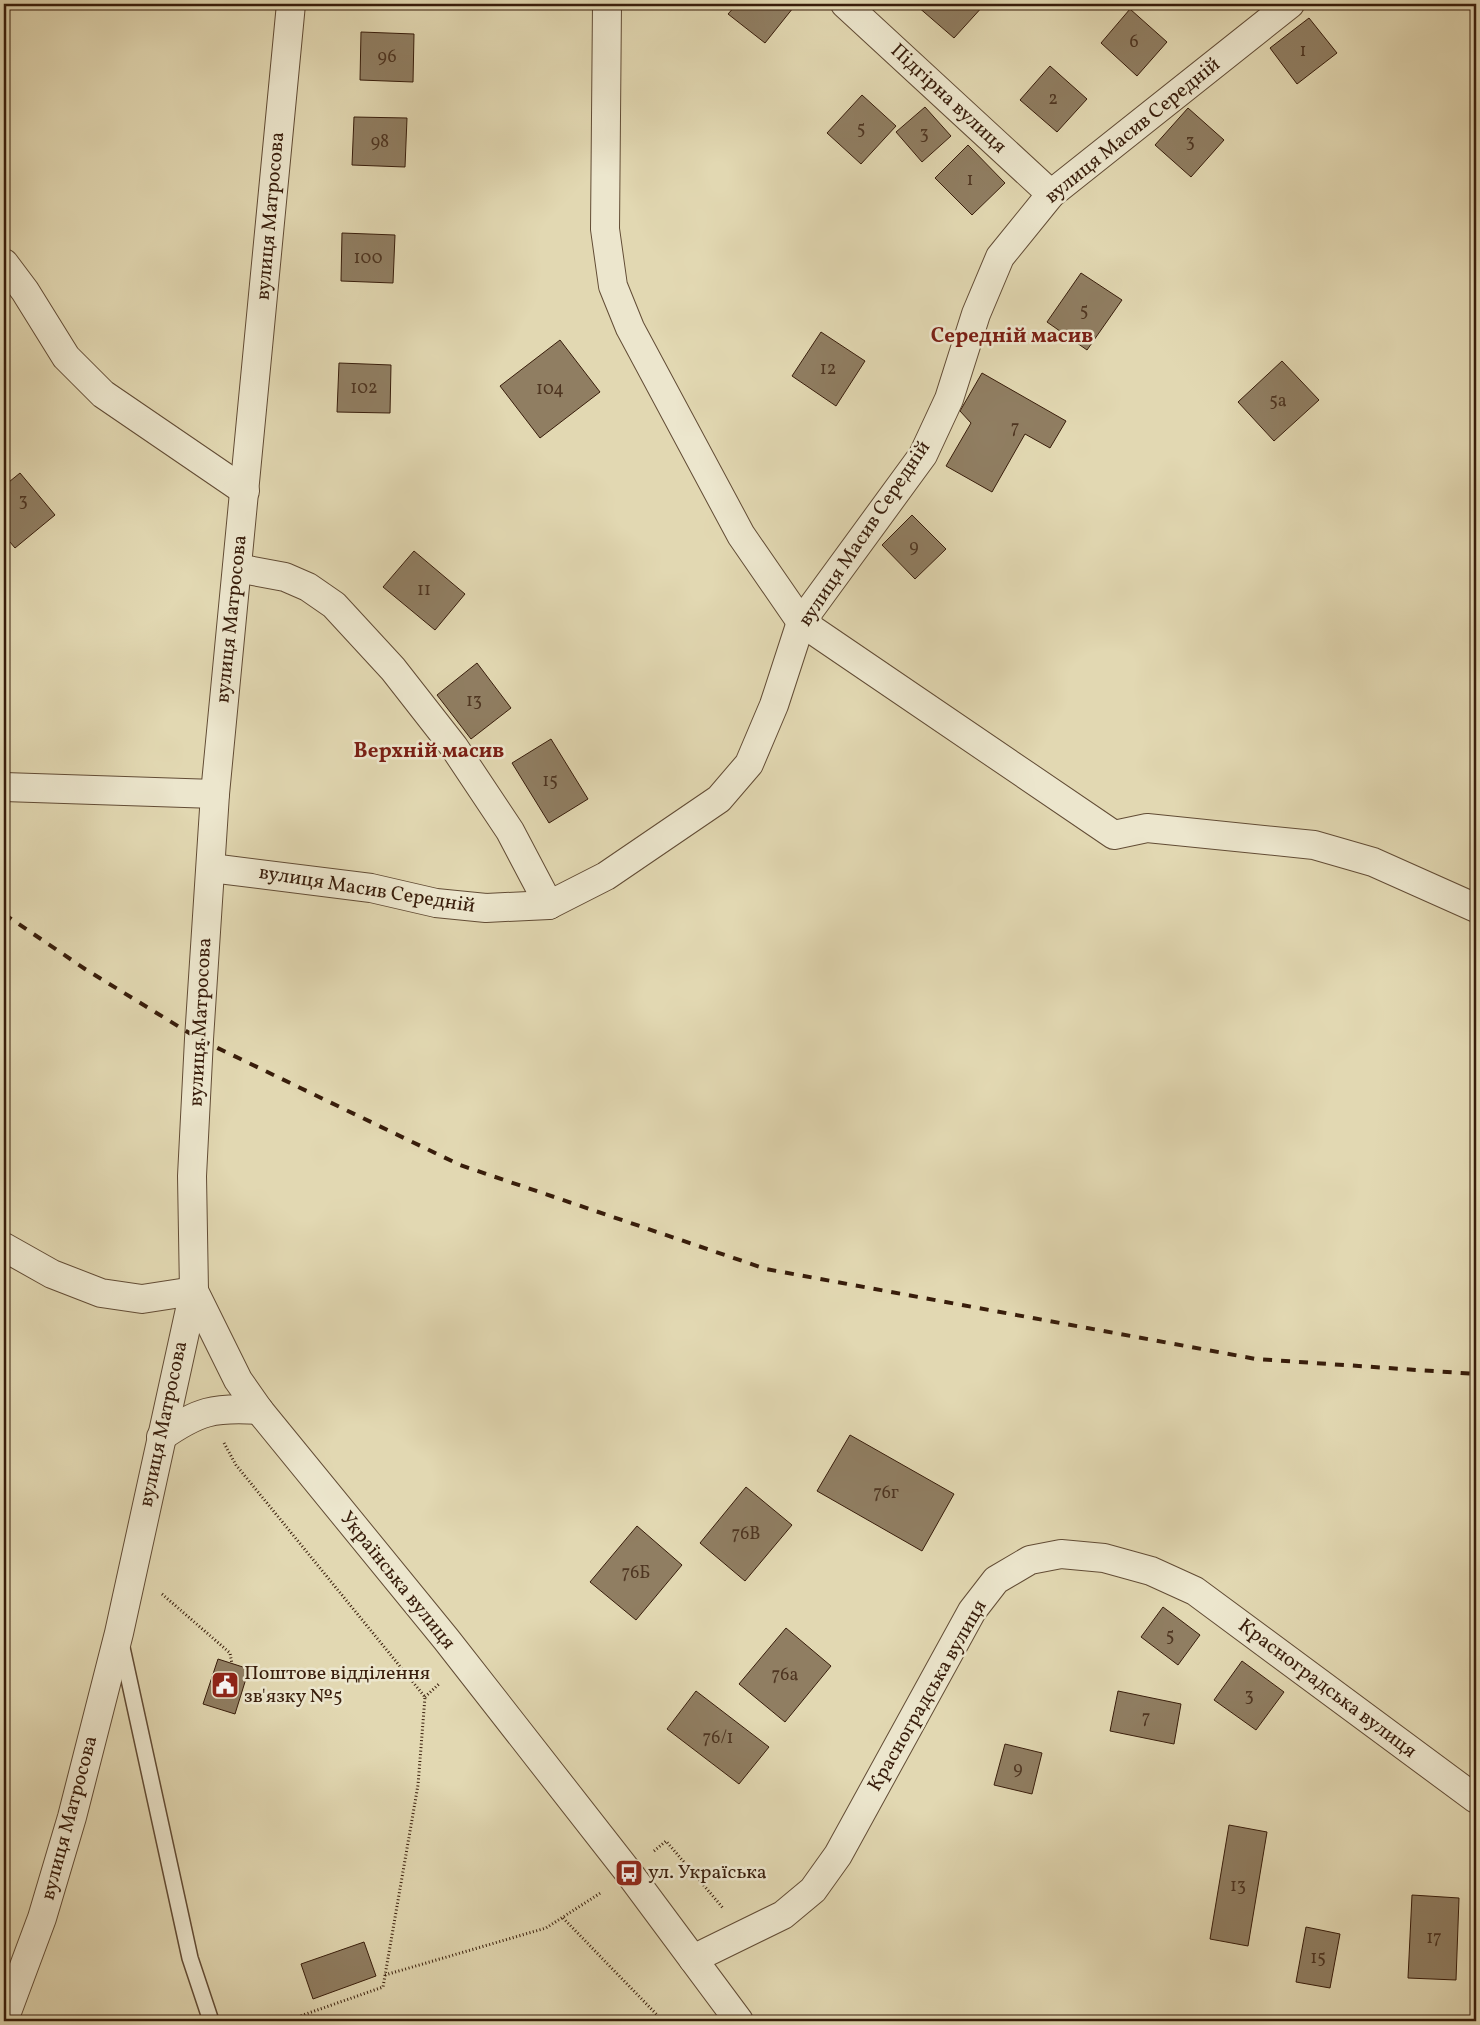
<svg xmlns="http://www.w3.org/2000/svg" width="1480" height="2025" font-family="Vollkorn,serif">
<rect width="100%" height="100%" fill="#e2d8b2"/>
<filter id="stains"><feTurbulence type="fractalNoise" baseFrequency=".004" numOctaves="4"/><feColorMatrix values="0 0 0 0 .2 0 0 0 0 .09 0 0 0 0 .02 0 0 0 .5 -.17"/></filter>
<radialGradient id="worn" r=".72"><stop offset=".6" stop-color="#630" stop-opacity="0"/><stop offset="1" stop-color="#630" stop-opacity=".3"/></radialGradient>
<g fill="#907e62" stroke="#381d0b">
<polygon points="737,4 787,4 793,8 765,43 728,14"/>
<polygon points="919,4 982,4 984,5 954,38 917,6"/>
<polygon points="1130,9 1167,42 1137,76 1101,43"/>
<polygon points="1309,18 1337,53 1297,84 1270,48"/>
<polygon points="361,32 414,34 413,82 360,80"/>
<polygon points="1050,66 1087,99 1057,132 1020,100"/>
<polygon points="862,95 896,126 861,164 827,133"/>
<polygon points="925,107 951,136 922,162 896,132"/>
<polygon points="1188,108 1224,140 1191,177 1155,145"/>
<polygon points="354,117 407,118 405,167 352,165"/>
<polygon points="968,145 1005,183 972,215 935,178"/>
<polygon points="342,233 395,235 393,283 341,281"/>
<polygon points="1081,273 1122,300 1087,350 1047,322"/>
<polygon points="821,332 865,361 836,406 792,376"/>
<polygon points="560,340 600,392 540,438 500,386"/>
<polygon points="1282,361 1319,400 1274,441 1238,402"/>
<polygon points="339,363 391,365 390,413 337,412"/>
<polygon points="982,373 1066,421 1050,448 1025,434 992,492 946,466 971,423 960,411"/>
<polygon points="20,473 55,515 15,548 4,535 4,486"/>
<polygon points="912,515 946,549 915,579 882,545"/>
<polygon points="414,551 465,594 435,630 383,587"/>
<polygon points="477,663 511,708 471,739 437,695"/>
<polygon points="551,739 588,799 549,823 512,763"/>
<polygon points="850,1435 954,1494 922,1551 817,1491"/>
<polygon points="746,1487 792,1525 745,1581 700,1543"/>
<polygon points="637,1526 682,1565 636,1620 590,1582"/>
<polygon points="1163,1607 1200,1635 1178,1665 1141,1637"/>
<polygon points="786,1628 831,1666 785,1722 739,1684"/>
<polygon points="218,1659 249,1669 235,1714 203,1704"/>
<polygon points="1242,1661 1284,1692 1256,1730 1214,1700"/>
<polygon points="696,1691 769,1747 739,1784 667,1729"/>
<polygon points="1118,1691 1181,1704 1174,1744 1110,1731"/>
<polygon points="1005,1744 1042,1753 1032,1794 994,1785"/>
<polygon points="1229,1825 1267,1832 1248,1946 1210,1939"/>
<polygon points="1412,1895 1459,1898 1456,1980 1408,1978"/>
<polygon points="1306,1927 1340,1934 1330,1988 1296,1982"/>
<polygon points="364,1942 376,1976 313,1999 301,1964"/>
</g>
<g fill="none" stroke-linecap="round" stroke-linejoin="round">
<defs>
<polyline id="service" points="121,1643 190,1958 211,2021"/>
<g id="minor">
<polyline points="607,4 605,229 613,286 630,328 741,535 801,622 1114,835 1147,828 1314,845 1373,862 1476,908"/>
<polyline points="845,4 1051,194"/>
<polyline points="4,263 25,291 66,357 103,394 245,491"/>
<polyline points="237,568 285,577 308,587 334,605 393,669 454,747 510,831 549,905"/>
<polyline points="4,787 215,794"/>
<polyline points="211,868 371,888 436,903 486,908 549,905 606,876 719,799 749,764 774,705 801,622 923,455 949,399 976,314 1000,257 1051,194 1290,4"/>
<polyline points="4,1247 52,1274 101,1293 142,1299 194,1291"/>
<path d="M161 1437C198 1411 214 1407 259 1410"/>
<polyline points="693,1959 783,1915 813,1890 838,1855 972,1611 996,1580 1030,1560 1061,1554 1104,1558 1151,1571 1195,1591 1476,1799"/>
</g>
<g id="tertiary">
<polyline points="194,1291 238,1380 259,1410 446,1639 629,1873 739,2021"/>
<polyline points="4,2020 42,1918 72,1817 119,1633 194,1291 192,1176 199,1039 215,794 291,4"/>
</g>
</defs>
<use href="#service" stroke="#624c35" stroke-width="18"/>
<use href="#minor" stroke="#624c35" stroke-width="30"/>
<use href="#tertiary" stroke="#624c35" stroke-width="30"/>
<g stroke="#381d0b" stroke-width="3" stroke-dasharray="1 2.5" stroke-linecap="butt">
<polyline points="224,1443 236,1465 425,1697 418,1785 383,1987 286,2021"/>
<polyline points="162,1594 230,1653 232,1664"/>
<polyline points="425,1697 440,1683"/>
<polyline points="654,1851 666,1841 723,1908"/>
<polyline points="563,1918 663,2021"/>
<polyline points="385,1975 546,1928 602,1892"/>
</g>
<use href="#service" stroke="#ece6cd" stroke-width="15"/>
<use href="#minor" stroke="#ece6cd" stroke-width="28"/>
<use href="#tertiary" stroke="#ece6cd" stroke-width="28"/>
<polyline stroke="#381d0b" stroke-width="4" stroke-dasharray="9 9" stroke-linecap="butt" points="4,914 85,969 199,1039 460,1165 766,1269 1256,1359 1476,1374"/>
</g>
<defs>
<symbol id="civic-square" viewBox="-11 -11 22 22"><rect x="-9" y="-9" width="18" height="18" rx="4" fill="#8f2418" stroke="#ece6cd"/><path d="M-.6-6.5H3V-4.5H.6V-3L4-1V1h2V6H-6V1h2V-1L-.6-3ZM-1.2 2.5V6h2.4V2.5Z" fill="#fff"/></symbol>
<symbol id="bus-square" viewBox="-11 -11 22 22"><rect x="-9" y="-9" width="18" height="18" rx="4" fill="#8f2418" stroke="#ece6cd"/><path d="M-5-6H5V4H4V6H2V4H-2V6H-4V4H-5ZM-3.5-4V0h7V-4ZM-3.5 1.2v1.5H-2V1.2ZM2 1.2v1.5H3.5V1.2Z" fill="#fff"/></symbol>
</defs>
<g fill-rule="evenodd">
<use href="#civic-square" x="209" y="1669" width="32" height="32"/>
<use href="#bus-square" x="613" y="1857" width="32" height="32"/>
</g>
<g text-anchor="middle" dominant-baseline="central" stroke-width="5" stroke-linejoin="round" paint-order="stroke">
<g font-size="18" fill="#4e3521">
<text x="1134" y="42">6</text>
<text x="1303" y="51">1</text>
<text x="387" y="57">96</text>
<text x="1053" y="99">2</text>
<text x="861" y="129">5</text>
<text x="924" y="134">3</text>
<text x="380" y="142">98</text>
<text x="1190" y="142">3</text>
<text x="970" y="180">1</text>
<text x="368" y="258">100</text>
<text x="1084" y="311">5</text>
<text x="828" y="369">12</text>
<text x="364" y="388">102</text>
<text x="550" y="389">104</text>
<text x="1278" y="401">5а</text>
<text x="1015" y="428">7</text>
<text x="23" y="501">3</text>
<text x="914" y="547">9</text>
<text x="424" y="590">11</text>
<text x="474" y="701">13</text>
<text x="550" y="781">15</text>
<text x="886" y="1493">76г</text>
<text x="746" y="1534">76В</text>
<text x="636" y="1573">76Б</text>
<text x="1170" y="1636">5</text>
<text x="785" y="1675">76а</text>
<text x="1249" y="1696">3</text>
<text x="1146" y="1718">7</text>
<text x="718" y="1738">76/1</text>
<text x="1018" y="1769">9</text>
<text x="1238" y="1886">13</text>
<text x="1434" y="1938">17</text>
<text x="1318" y="1958">15</text>
</g>
<g font-size="20" fill="#381d0b" stroke="#ece6cd">
<text transform="translate(948 99) rotate(43)">Підгірна вулиця</text>
<text transform="translate(1133 131) rotate(-39)">вулиця Масив Середній</text>
<text transform="translate(271 216) rotate(-85)">вулиця Матросова</text>
<text transform="translate(865 534) rotate(-56)">вулиця Масив Середній</text>
<text transform="translate(232 619) rotate(-84)">вулиця Матросова</text>
<text transform="translate(367 890) rotate(9)">вулиця Масив Середній</text>
<text transform="translate(201 1022) rotate(-87)">вулиця Матросова</text>
<text transform="translate(164 1424) rotate(-78)">вулиця Матросова</text>
<text transform="translate(397 1581) rotate(51)">Українська вулиця</text>
<text transform="translate(1327 1689) rotate(37)">Красноградська вулиця</text>
<text transform="translate(928 1696) rotate(-60)">Красноградська вулиця</text>
<text transform="translate(70 1818) rotate(-75)">вулиця Матросова</text>
</g>
<g font-size="20" fill="#381d0b" stroke="#ece6cd" text-anchor="start">
<text x="244" y="1674">Поштове відділення<tspan x="244" dy="23">зв'язку №5</tspan></text>
<text x="648" y="1873">ул. Україська</text>
</g>
<g font-size="21" font-weight="bold" fill="#7a1f14" stroke="#ece6cd">
<text x="1012" y="336">Середній масив</text>
<text x="429" y="751">Верхній масив</text>
</g>
</g>
<rect width="1480" height="2025" fill="none" stroke="#e2d8b2" stroke-width="20"/>
<rect x="5" y="5" width="1470" height="2015" fill="none" stroke="#381d0b" stroke-width="2.5"/>
<rect x="10" y="10" width="1460" height="2005" fill="none" stroke="#381d0b"/>
<rect width="100%" height="100%" filter="url(#stains)"/>
<rect width="100%" height="100%" fill="url(#worn)"/>
</svg>
